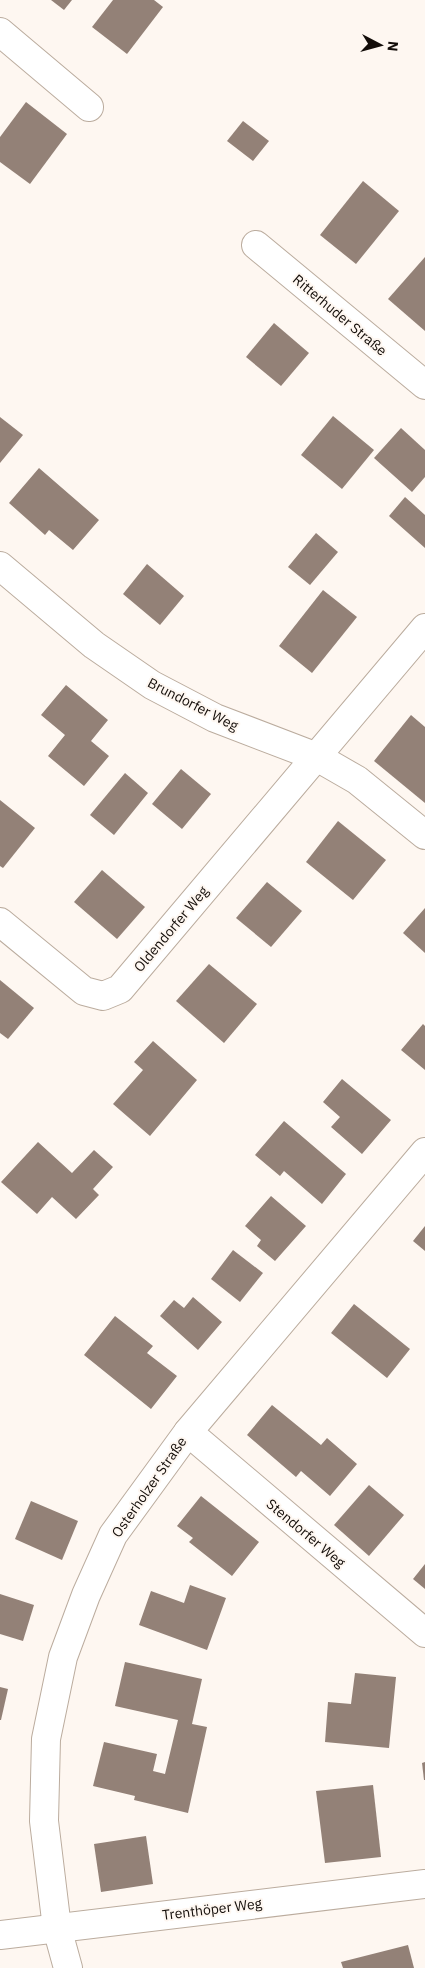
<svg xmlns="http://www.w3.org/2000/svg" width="425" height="1968" font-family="'IBM Plex Sans',sans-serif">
<rect width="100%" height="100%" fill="#fef7f1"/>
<g fill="#938177">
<polygon points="51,0 72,0 64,10"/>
<polygon points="113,0 154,0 163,7 127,54 92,27"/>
<polygon points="26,102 67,134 30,184 0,162 0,137"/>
<polygon points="243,121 269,141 253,161 227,141"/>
<polygon points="363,181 399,211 356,264 320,235"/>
<polygon points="425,257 425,331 388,299"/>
<polygon points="274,323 309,353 281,386 246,357"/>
<polygon points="333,416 374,450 342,489 301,455"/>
<polygon points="0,417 23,435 0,463"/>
<polygon points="401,428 425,450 425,477 412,492 374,458"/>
<polygon points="39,468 99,520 73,550 49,530 45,535 9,503"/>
<polygon points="405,497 425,515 425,548 389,516"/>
<polygon points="316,533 338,552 310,585 288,567"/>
<polygon points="147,564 184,596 160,625 123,594"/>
<polygon points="323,590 357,617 312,673 279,646"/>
<polygon points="66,685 108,720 91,741 109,756 84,786 48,756 65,735 41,715"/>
<polygon points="411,715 425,727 425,803 374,761"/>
<polygon points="181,769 211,794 182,829 152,804"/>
<polygon points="125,773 148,793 114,835 90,815"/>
<polygon points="0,800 35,828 3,868 0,866"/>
<polygon points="338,821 386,860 353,900 306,862"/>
<polygon points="102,870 145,907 117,939 74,902"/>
<polygon points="267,882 302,911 271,947 236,918"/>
<polygon points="425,908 425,953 403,933"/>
<polygon points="209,964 257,1004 224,1043 176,1001"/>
<polygon points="0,980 34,1008 8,1039 0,1033"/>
<polygon points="423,1024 425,1026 425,1070 401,1050"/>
<polygon points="153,1041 197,1080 150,1136 113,1104 143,1070 134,1062"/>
<polygon points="342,1079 391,1120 362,1154 331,1127 340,1117 323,1102"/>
<polygon points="284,1121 346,1174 322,1204 284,1171 280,1176 255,1155"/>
<polygon points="38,1142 72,1173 94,1150 113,1167 93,1189 99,1195 76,1219 52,1197 37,1214 1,1182"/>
<polygon points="271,1196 306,1226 275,1261 257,1246 261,1240 245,1226"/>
<polygon points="425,1226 425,1251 413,1241"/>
<polygon points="233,1250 263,1273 240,1302 211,1279"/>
<polygon points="193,1297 222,1322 198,1350 160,1316 174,1300 184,1308"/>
<polygon points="354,1304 410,1349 387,1378 331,1333"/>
<polygon points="115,1316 153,1346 147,1353 177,1376 151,1409 84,1355"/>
<polygon points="272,1405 321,1445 327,1438 357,1464 330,1496 301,1471 296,1477 247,1435"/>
<polygon points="369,1485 404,1515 369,1556 334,1525"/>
<polygon points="201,1496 259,1542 232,1576 189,1542 193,1538 177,1526"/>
<polygon points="31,1501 78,1521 62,1560 15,1539"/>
<polygon points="425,1564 425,1589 413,1579"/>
<polygon points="190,1585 226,1598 207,1650 139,1625 151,1591 184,1603"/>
<polygon points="0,1594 34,1605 23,1641 0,1634"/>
<polygon points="125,1662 202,1679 192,1724 207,1727 188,1813 134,1800 135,1796 93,1786 104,1742 157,1754 153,1771 165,1774 178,1720 115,1706"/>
<polygon points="355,1673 396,1677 389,1748 325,1742 328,1702 351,1704"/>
<polygon points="0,1687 8,1689 1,1720 0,1720"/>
<polygon points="425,1762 425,1780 424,1780 422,1763"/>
<polygon points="373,1785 381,1857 325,1863 316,1791"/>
<polygon points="146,1836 153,1884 101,1892 94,1844"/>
<polygon points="408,1945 414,1968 343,1968 341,1962"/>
</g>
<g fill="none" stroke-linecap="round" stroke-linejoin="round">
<defs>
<g id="street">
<polyline points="0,32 89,107"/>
<polyline points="256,245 425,385"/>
<polyline points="0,566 94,645 152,685 215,718 317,757 357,780 425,835"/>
<polyline points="0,922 84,991 103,996 120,989 425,628"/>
<polyline points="188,1432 425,1633"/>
<polyline points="0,1935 425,1884"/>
<polyline points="68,1968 57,1928 44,1821 46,1739 63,1657 86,1595 113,1535 188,1432 425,1152"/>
</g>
</defs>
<use href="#street" stroke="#bbac9e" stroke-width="30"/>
<use href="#street" stroke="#fff" stroke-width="28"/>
</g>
<g text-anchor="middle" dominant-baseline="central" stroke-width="4" stroke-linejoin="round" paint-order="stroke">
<g font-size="14" fill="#130d09" stroke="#fef7f1">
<text transform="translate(340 315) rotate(40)">Ritterhuder Straße</text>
<text transform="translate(193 704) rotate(27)">Brundorfer Weg</text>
<text transform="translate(171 929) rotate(-50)">Oldendorfer Weg</text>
<text transform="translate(149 1487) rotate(-55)">Osterholzer Straße</text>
<text transform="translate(306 1533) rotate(40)">Stendorfer Weg</text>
<text transform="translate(212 1909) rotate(-7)">Trenthöper Weg</text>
</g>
</g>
<g transform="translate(380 45) rotate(96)" stroke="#fef7f1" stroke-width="4" paint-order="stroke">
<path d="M0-4L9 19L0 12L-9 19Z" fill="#130d09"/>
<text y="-8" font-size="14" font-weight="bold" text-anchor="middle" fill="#130d09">N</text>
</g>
</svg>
